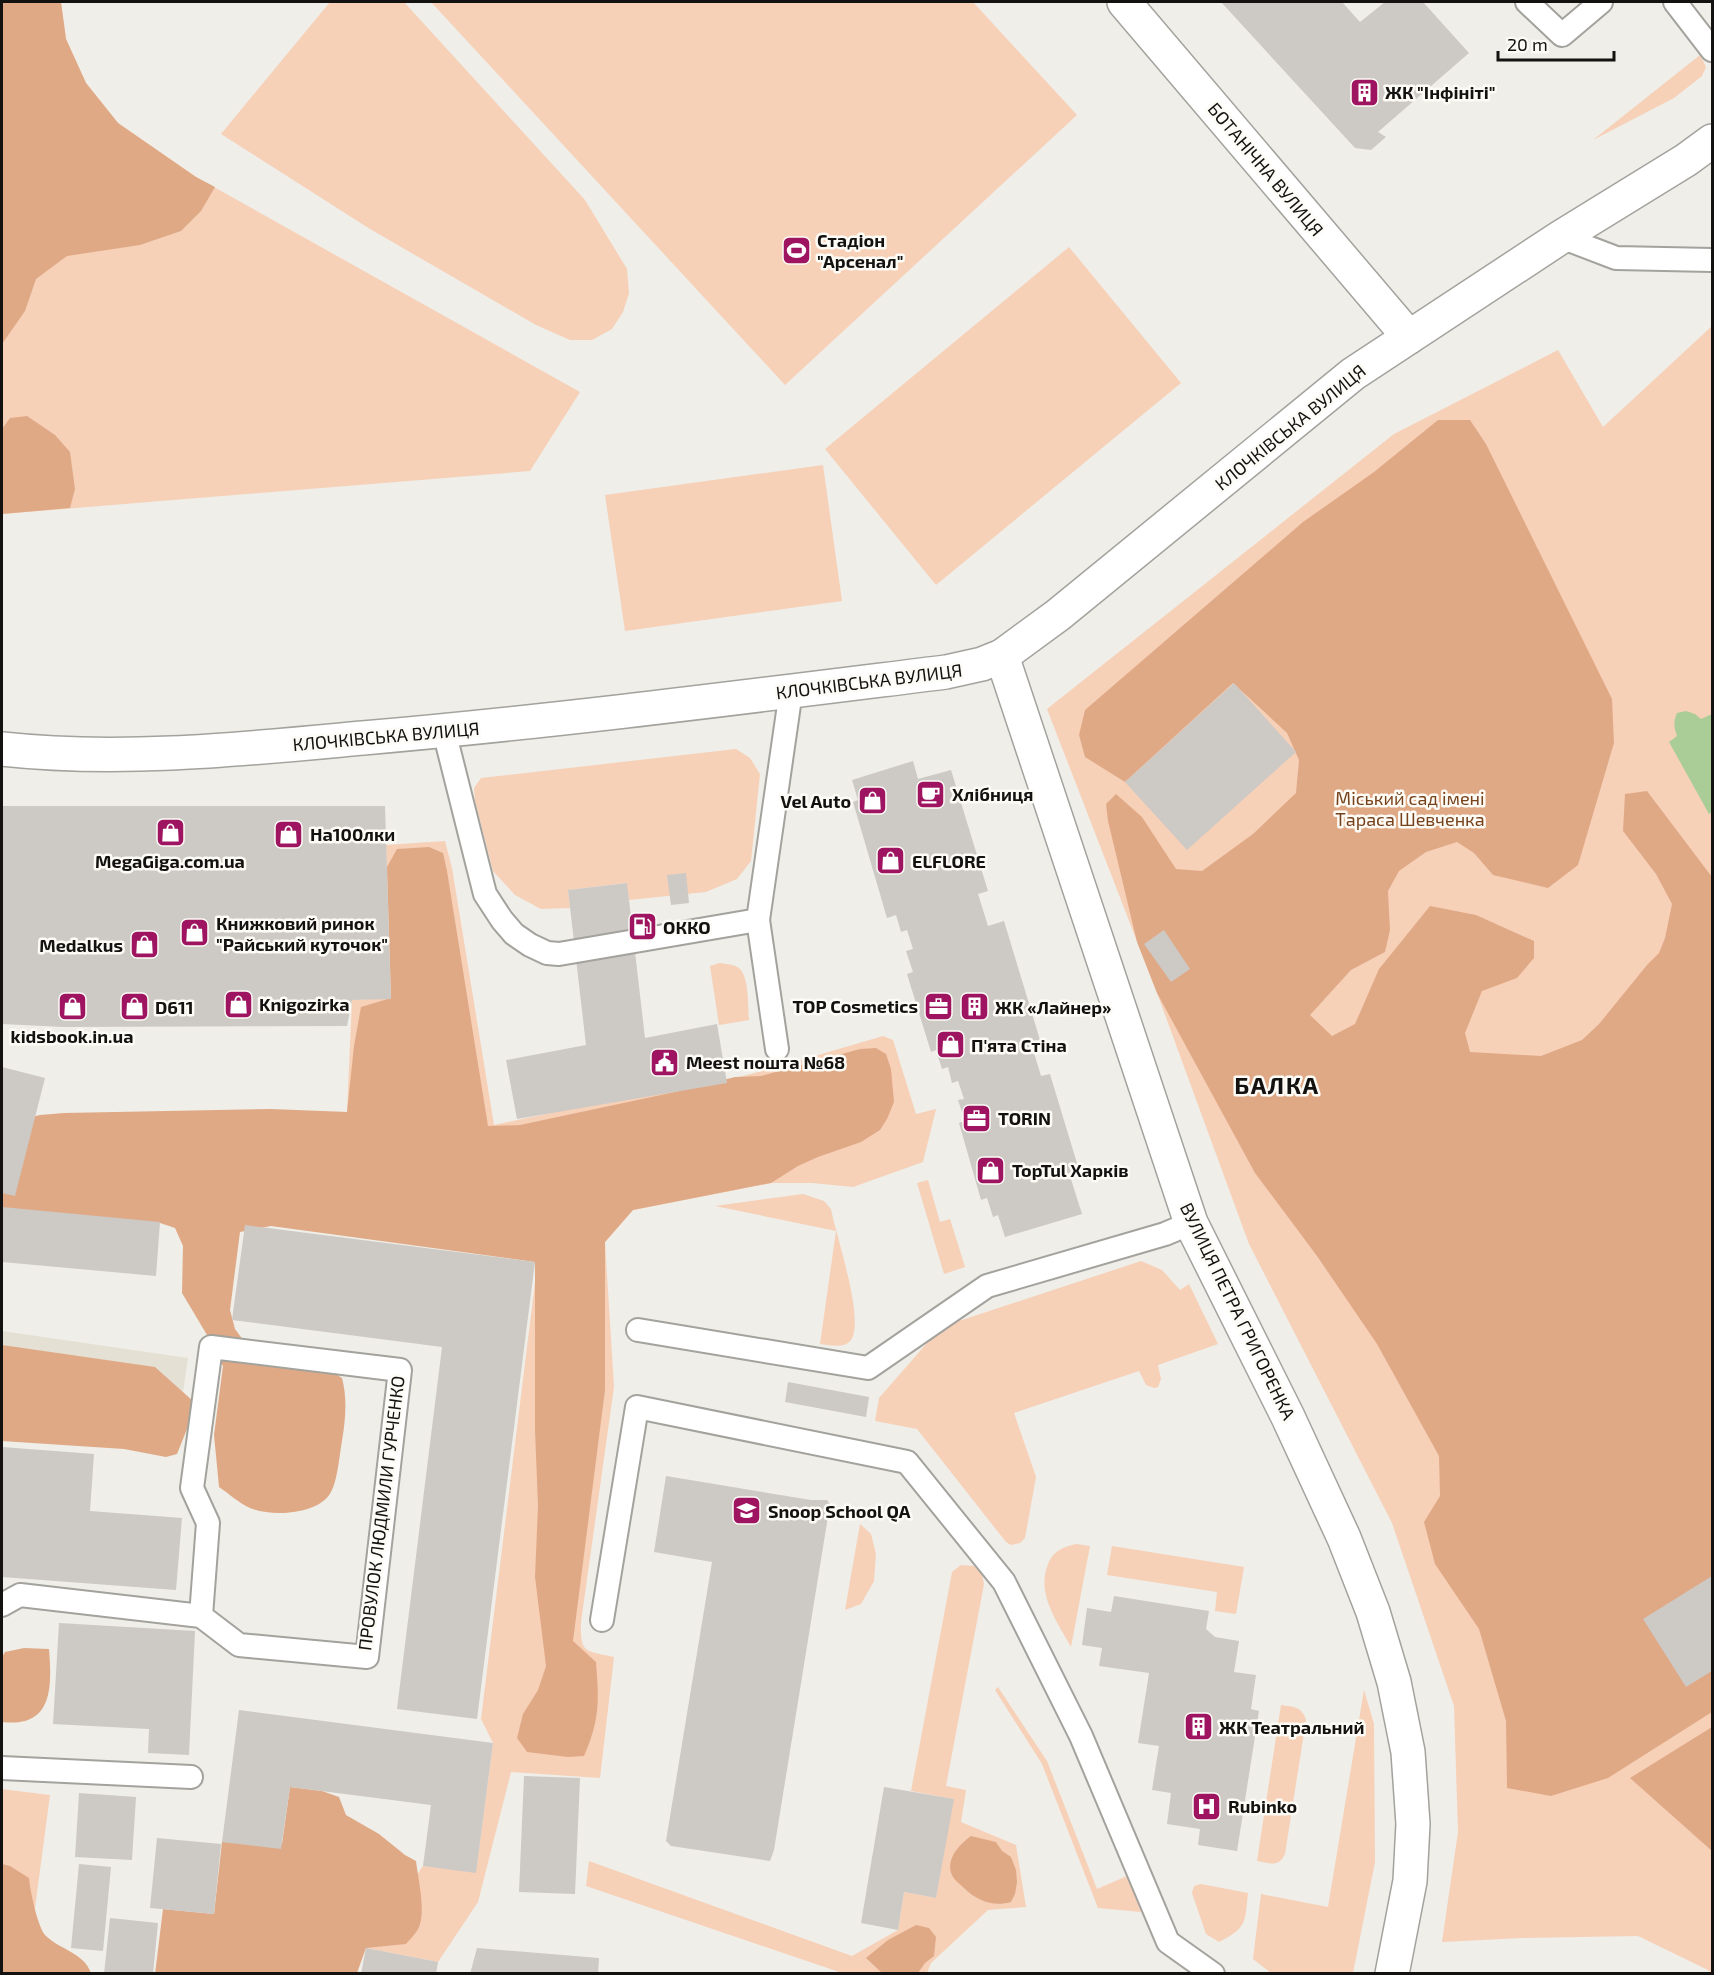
<svg xmlns="http://www.w3.org/2000/svg" width="1714" height="1975" font-family="'Exo 2',sans-serif">
<rect width="100%" height="100%" fill="#efeee8"/>
<polygon fill="#e4e1d4" points="2,1331 188,1358 176,1439 2,1414"/>
<g fill="#f7d0b8">
<polygon points="2,2 61,2 66,39 86,83 118,123 196,177 580,392 530,471 2,514"/>
<polygon points="330,2 404,2 585,200 627,269 629,293 623,312 612,329 592,340 570,340 536,325 370,229 221,134"/>
<polygon points="431,2 973,2 1077,115 785,385"/>
<polygon points="1700,55 1706,67 1702,76 1674,98 1593,140"/>
<polygon points="1069,247 1181,383 936,585 825,449"/>
<polygon points="1712,326 1712,1973 1711,1973 1708,1970 1638,1936 1522,1938 1442,1942 1458,1832 1454,1706 1392,1523 1249,1244 1157,993 1047,709 1394,434 1558,350 1603,427"/>
<polygon points="823,465 842,601 625,631 605,495"/>
<polygon points="736,749 750,758 760,774 751,861 737,879 706,892 629,900 626,883 568,890 570,908 541,909 515,895 493,871 475,801 474,788 481,778"/>
<path d="M445 841 452 868 494 1125 650 1092 728 1080 774 1068 883 1036 893 1040 916 1114 936 1109 923 1162 853 1187 812 1183H771L633 1210 605 1242 614 1387 581 1622C580 1654 585 1651 614 1657L600 1778 511 1772 478 1902 438 1962 366 1948 423 1866 476 1872 493 1743 481 1719 538 1258 248 1223 288 1111 347 1112 352 1000 391 998 386 845Z"/>
<path d="M720 963C726 964 734 964 739 968 749 976 748 1007 749 1020L719 1025 710 966Z"/>
<polygon points="928,1180 940,1222 950,1219 965,1267 944,1274 917,1183"/>
<path d="M803 1194 824 1201 831 1209C836 1236 865 1319 851 1340 845 1349 829 1345 820 1344L836 1231 715 1206Z"/>
<polygon points="1141,1261 1162,1270 1180,1290 1189,1284 1218,1344 1158,1365 1161,1379 1158,1387 1154,1388 1146,1385 1139,1371 1014,1413 1036,1477 1025,1538 1020,1543 1011,1545 1006,1542 917,1429 875,1421 879,1398 941,1327"/>
<polygon points="860,1524 871,1534 876,1554 874,1581 861,1604 845,1610"/>
<path d="M1076 1544 1090 1546 1071 1647C1057 1621 1036 1594 1048 1564 1053 1551 1063 1547 1076 1544Z"/>
<polygon points="1112,1546 1244,1567 1236,1614 1215,1611 1217,1592 1107,1575"/>
<polygon points="961,1565 974,1566 982,1574 984,1584 946,1786 966,1790 961,1822 1016,1845 1026,1907 988,1910 931,1963 927,1973 845,1974 586,1886 589,1861 852,1956 898,1930 904,1892 936,1898 953,1799 911,1791 952,1572"/>
<polygon points="998,1687 1047,1761 1097,1889 1127,1876 1141,1912 1098,1908 1042,1764 995,1690"/>
<polygon points="1364,1690 1374,1724 1375,1862 1353,1973 1271,1973 1253,1959 1261,1894 1328,1907"/>
<path d="M1281 1705C1293 1707 1302 1706 1306 1720L1285 1854C1279 1868 1269 1863 1257 1861Z"/>
<polygon points="2,1789 50,1795 31,1938 2,1974"/>
<path d="M1201 1884 1248 1893C1245 1922 1247 1928 1219 1942L1206 1934 1192 1893 1194 1886Z"/>
</g>
<g fill="#e0a986">
<polygon points="2,2 61,2 66,39 86,83 118,123 196,177 215,187 201,211 181,231 140,245 67,256 36,279 25,311 2,344"/>
<polygon points="27,416 55,435 70,452 75,489 70,508 2,514 2,429 10,418"/>
<polygon points="1438,420 1470,420 1486,444 1612,699 1614,743 1578,865 1548,888 1493,875 1474,853 1457,842 1426,852 1399,871 1388,891 1390,930 1385,952 1351,970 1310,1015 1332,1036 1355,1024 1379,969 1430,906 1476,915 1534,941 1534,958 1517,978 1482,991 1465,1033 1470,1052 1541,1056 1582,1040 1599,1024 1647,965 1659,953 1665,938 1672,904 1656,874 1623,831 1625,794 1647,791 1712,877 1712,1712 1608,1778 1551,1796 1507,1788 1506,1721 1479,1629 1435,1564 1424,1522 1440,1496 1439,1456 1377,1344 1317,1256 1255,1173 1157,993 1137,942 1108,821 1106,804 1116,794 1142,817 1176,869 1202,871 1253,834 1296,793 1299,760 1287,733 1233,683 1125,782 1085,757 1079,735 1085,710 1303,522 1374,472"/>
<path d="M429 847 443 853 447 871 488 1126 520 1125 675 1092 735 1077 761 1076 860 1049 876 1048 886 1054 891 1069 894 1102 887 1119 880 1130 861 1142 818 1157 798 1166 771 1183 633 1210 605 1242V1390L573 1641 596 1662C599 1701 600 1719 584 1756L568 1757 527 1752 517 1738 523 1714 538 1690 546 1666 535 1577 538 1506 535 1430V1262L271 1226 240 1232 230 1310 235 1329 252 1352 331 1371 342 1378C348 1401 345 1424 341 1447 339 1460 337 1481 331 1492 319 1515 271 1517 250 1508 239 1503 228 1493 219 1487L214 1435 223 1366 210 1340 182 1293 183 1246 175 1228 160 1223 121 1247 2 1244V1124L40 1115 64 1113 271 1109 347 1112 354 1046 361 1007 391 998 387 867 397 849Z"/>
<polygon points="2,1345 155,1367 193,1401 187,1429 177,1454 166,1457 124,1449 2,1441"/>
<path d="M24 1648 49 1649C52 1687 53 1728 2 1722V1657L5 1652Z"/>
<polygon points="1712,1727 1712,1851 1630,1778"/>
<path d="M290 1787 322 1791 339 1797 346 1815 379 1834 405 1855 416 1861C418 1878 425 1907 420 1924 418 1932 411 1938 406 1944L366 1948 357 1973 155 1974 163 1909 214 1914 222 1842 282 1844Z"/>
<path d="M971 1836 996 1842 1002 1851 1011 1857 1016 1870 1017 1882 1015 1894 1011 1902C994 1907 977 1901 964 1888 960 1884 954 1880 952 1875 945 1859 960 1844 971 1836Z"/>
<path d="M2 1864 10 1866 29 1878C30 1890 38 1929 46 1936 61 1950 84 1953 91 1973H2Z"/>
<polygon points="916,1925 929,1928 936,1937 934,1956 925,1963 918,1973 882,1973 866,1958 888,1940"/>
</g>
<path fill="#aacd98" d="M1686 711 1695 714 1701 719 1712 714V812L1709 814 1669 742 1677 736C1674 728 1673 722 1677 713Z"/>
<g fill="#cdc9c5">
<polygon points="1221,2 1342,2 1360,22 1385,2 1423,2 1469,53 1378,132 1386,137 1371,150 1355,148"/>
<polygon points="1234,683 1296,752 1187,850 1125,782"/>
<polygon points="913,761 918,779 951,770 988,891 978,894 988,926 1004,921 1040,1040 1031,1043 1041,1076 1050,1074 1079,1170 1069,1173 1082,1214 1005,1237 998,1215 993,1217 987,1198 981,1200 959,1123 965,1121 958,1100 964,1099 958,1081 952,1083 948,1067 942,1069 936,1050 931,1052 907,974 913,972 906,951 913,949 907,930 901,932 896,915 887,918 853,802 858,800 852,780"/>
<polygon points="2,806 385,806 391,999 352,1000 347,1026 64,1027 2,1024"/>
<polygon points="686,873 689,903 671,905 667,875"/>
<polygon points="627,883 645,1038 717,1024 727,1083 517,1119 506,1060 586,1045 568,890"/>
<polygon points="1164,930 1190,969 1171,982 1144,944"/>
<polygon points="2,1067 45,1078 15,1196 2,1193"/>
<polygon points="2,1207 160,1222 156,1276 2,1262"/>
<polygon points="245,1225 535,1262 477,1719 397,1709 442,1347 232,1320"/>
<polygon points="788,1382 869,1397 866,1417 785,1402"/>
<polygon points="2,1447 94,1454 90,1511 182,1518 176,1590 2,1577"/>
<polygon points="666,1476 811,1500 827,1500 830,1504 774,1850 770,1861 671,1846 666,1841 712,1562 654,1552"/>
<polygon points="1712,1576 1712,1671 1686,1687 1643,1619"/>
<polygon points="1114,1596 1209,1611 1206,1629 1215,1637 1239,1641 1234,1672 1256,1675 1251,1709 1259,1711 1237,1851 1198,1845 1200,1829 1167,1824 1171,1793 1152,1790 1159,1746 1138,1743 1149,1673 1099,1666 1102,1648 1082,1645 1087,1608 1111,1612"/>
<polygon points="59,1623 195,1631 189,1755 148,1753 149,1729 53,1724"/>
<polygon points="239,1710 493,1743 476,1873 423,1866 431,1805 290,1787 281,1849 222,1842"/>
<polygon points="524,1776 580,1778 575,1894 519,1892"/>
<polygon points="884,1787 954,1799 936,1898 904,1892 898,1930 861,1923"/>
<polygon points="79,1793 136,1797 132,1860 75,1857"/>
<polygon points="157,1838 221,1844 214,1914 150,1908"/>
<polygon points="79,1864 111,1867 103,1951 71,1948"/>
<polygon points="110,1918 158,1923 153,1974 104,1974"/>
<polygon points="366,1948 438,1962 436,1974 361,1974"/>
<polygon points="477,1948 599,1958 598,1974 470,1974"/>
</g>
<g fill="none" stroke-linecap="round" stroke-linejoin="round">
<defs>
<g id="service">
<polyline points="1527,2 1562,35 1601,2"/>
<polyline points="1675,2 1712,50"/>
<polyline points="1561,237 1616,258 1712,260"/>
<polyline points="444,731 485,894 502,920 514,934 530,945 547,953 559,954 758,920 791,691"/>
<polyline points="758,920 777,1049"/>
<polyline points="638,1330 868,1368 987,1286 1165,1234 1191,1223"/>
<polyline points="2,1605 20,1595 201,1616 239,1645 367,1657 400,1370 211,1347 192,1488 208,1523 201,1616"/>
<polyline points="602,1620 637,1407 907,1462 1004,1582 1081,1736 1168,1942 1213,1974"/>
<polyline points="2,1768 191,1777"/>
</g>
<polyline id="minor" points="1124,2 1409,337"/>
<polyline id="tertiary" points="1002,656 1191,1223 1288,1417 1344,1538 1373,1612 1394,1682 1408,1752 1413,1824 1410,1881 1392,1974"/>
<path id="primary" d="M2 749C121 762 244 749 363 738 558 721 752 696 946 672L982 664 1002 656 1058 615 1353 374 1561 237 1686 160 1712 141"/>
</defs>
<use href="#service" stroke="#a3a29d" stroke-width="26"/>
<use href="#minor" stroke="#a3a29d" stroke-width="36"/>
<use href="#tertiary" stroke="#a3a29d" stroke-width="36"/>
<use href="#primary" stroke="#a3a29d" stroke-width="36"/>
<use href="#service" stroke="#fff" stroke-width="22"/>
<use href="#minor" stroke="#fff" stroke-width="33"/>
<use href="#tertiary" stroke="#fff" stroke-width="33"/>
<use href="#primary" stroke="#fff" stroke-width="33"/>
</g>
<defs>
<symbol id="building-square" viewBox="-11 -11 22 22"><rect x="-9" y="-9" width="18" height="18" rx="4" fill="#9e1461" stroke="#fdfbf5"/><path d="M-4-6H4V6H1V3H-1V6H-4ZM-2.5-4.3h1.7v1.8h-1.7ZM.8-4.3h1.7v1.8H.8ZM-2.5-1h1.7V.8h-1.7ZM.8-1h1.7V.8H.8Z" fill="#fff"/></symbol>
<symbol id="stadium-square" viewBox="-11 -11 22 22"><rect x="-9" y="-9" width="18" height="18" rx="4" fill="#9e1461" stroke="#fdfbf5"/><path d="M0-5a6.5 5 0 1 0 0 10a6.5 5 0 1 0 0-10ZM-3.5-1.8h7v3.6h-7Z" fill="#fff"/></symbol>
<symbol id="cafe-square" viewBox="-11 -11 22 22"><rect x="-9" y="-9" width="18" height="18" rx="4" fill="#9e1461" stroke="#fdfbf5"/><path d="M-5.5-4.5H6V0H3Q3 3.5 0 3.5H-2.5Q-5.5 3.5-5.5 0ZM3-3.2v2h1.7v-2ZM-6 4.5H4V6H-6Z" fill="#fff"/></symbol>
<symbol id="shop-square" viewBox="-11 -11 22 22"><rect x="-9" y="-9" width="18" height="18" rx="4" fill="#9e1461" stroke="#fdfbf5"/><path d="M-5-2.5h2.3a2.7 3.5 0 0 1 5.4 0H5L5.5 6h-11ZM-1.5-2.5h3a1.5 2.3 0 0 0-3 0Z" fill="#fff"/></symbol>
<symbol id="fuel-square" viewBox="-11 -11 22 22"><rect x="-9" y="-9" width="18" height="18" rx="4" fill="#9e1461" stroke="#fdfbf5"/><path d="M-5.5-6h7V0h2V4h1.3V-2.5L3-4.5l.8-.8L6-3V5H2.5V1h-1V6h-7ZM-4.2-4.7v3.2H.2V-4.7Z" fill="#fff"/></symbol>
<symbol id="office-square" viewBox="-11 -11 22 22"><rect x="-9" y="-9" width="18" height="18" rx="4" fill="#9e1461" stroke="#fdfbf5"/><path d="M-6-3h4V-5.5h4V-3h4V5H-6ZM-1-4.5V-3h2v-1.5ZM-6 0V1H6V0Z" fill="#fff"/></symbol>
<symbol id="civic-square" viewBox="-11 -11 22 22"><rect x="-9" y="-9" width="18" height="18" rx="4" fill="#9e1461" stroke="#fdfbf5"/><path d="M-.6-6.5H3V-4.5H.6V-3L4-1V1h2V6H-6V1h2V-1L-.6-3ZM-1.2 2.5V6h2.4V2.5Z" fill="#fff"/></symbol>
<symbol id="school-square" viewBox="-11 -11 22 22"><rect x="-9" y="-9" width="18" height="18" rx="4" fill="#9e1461" stroke="#fdfbf5"/><path d="M0-5L7-2L0 1L-7-2ZM-4 1L0 2.5L4 1V4Q0 6-4 4Z" fill="#fff"/></symbol>
<symbol id="hospital-square" viewBox="-11 -11 22 22"><rect x="-9" y="-9" width="18" height="18" rx="4" fill="#9e1461" stroke="#fdfbf5"/><path d="M-5-5h3v3.5h4V-5h3V5h-3V1.5h-4V5h-3Z" fill="#fff"/></symbol>
</defs>
<g fill-rule="evenodd">
<use href="#building-square" x="1348" y="76" width="33" height="33"/>
<use href="#stadium-square" x="780" y="234" width="33" height="33"/>
<use href="#cafe-square" x="914" y="778" width="33" height="33"/>
<use href="#shop-square" x="856" y="784" width="33" height="33"/>
<use href="#shop-square" x="154" y="816" width="33" height="33"/>
<use href="#shop-square" x="272" y="818" width="33" height="33"/>
<use href="#shop-square" x="874" y="844" width="33" height="33"/>
<use href="#fuel-square" x="626" y="910" width="33" height="33"/>
<use href="#shop-square" x="178" y="916" width="33" height="33"/>
<use href="#shop-square" x="128" y="928" width="33" height="33"/>
<use href="#shop-square" x="222" y="988" width="33" height="33"/>
<use href="#office-square" x="922" y="990" width="33" height="33"/>
<use href="#shop-square" x="56" y="990" width="33" height="33"/>
<use href="#shop-square" x="118" y="990" width="33" height="33"/>
<use href="#building-square" x="958" y="990" width="33" height="33"/>
<use href="#shop-square" x="934" y="1028" width="33" height="33"/>
<use href="#civic-square" x="648" y="1046" width="33" height="33"/>
<use href="#office-square" x="960" y="1102" width="33" height="33"/>
<use href="#shop-square" x="974" y="1154" width="33" height="33"/>
<use href="#school-square" x="730" y="1494" width="33" height="33"/>
<use href="#building-square" x="1182" y="1710" width="33" height="33"/>
<use href="#hospital-square" x="1190" y="1790" width="33" height="33"/>
</g>
<g text-anchor="middle" dominant-baseline="central" stroke-width="5" stroke-linejoin="round" paint-order="stroke">
<g font-size="18" font-weight="bold" fill="#131210" stroke="#fdfbf5" text-anchor="start">
<text x="1385" y="92">ЖК "Інфініті"</text>
<text x="817" y="240">Стадіон<tspan x="817" dy="21">"Арсенал"</tspan></text>
<text x="952" y="794">Хлібниця</text>
<text x="851" y="801" text-anchor="end">Vel Auto</text>
<text x="310" y="834">На100лки</text>
<text x="170" y="861" text-anchor="middle">MegaGiga.com.ua</text>
<text x="912" y="861">ELFLORE</text>
<text x="216" y="923">Книжковий ринок<tspan x="216" dy="21">"Райський куточок"</tspan></text>
<text x="663" y="927">ОККО</text>
<text x="123" y="945" text-anchor="end">Medalkus</text>
<text x="259" y="1004">Knigozirka</text>
<text x="918" y="1006" text-anchor="end">TOP Cosmetics</text>
<text x="155" y="1007">D611</text>
<text x="995" y="1007">ЖК «Лайнер»</text>
<text x="72" y="1036" text-anchor="middle">kidsbook.in.ua</text>
<text x="971" y="1045">П'ята Стіна</text>
<text x="686" y="1062">Meest пошта №68</text>
<text x="998" y="1118">TORIN</text>
<text x="1012" y="1170">TopTul Харків</text>
<text x="768" y="1511">Snoop School QA</text>
<text x="1219" y="1727">ЖК Театральний</text>
<text x="1228" y="1806">Rubinko</text>
</g>
<g font-size="18" fill="#131210" stroke="#fdfbf5">
<text transform="translate(1266 169) rotate(50)">БОТАНІЧНА ВУЛИЦЯ</text>
<text transform="translate(1290 427) rotate(-39)">КЛОЧКІВСЬКА ВУЛИЦЯ</text>
<text transform="translate(869 681) rotate(-7)">КЛОЧКІВСЬКА ВУЛИЦЯ</text>
<text transform="translate(386 736) rotate(-5)">КЛОЧКІВСЬКА ВУЛИЦЯ</text>
<text transform="translate(1238 1311) rotate(64)">ВУЛИЦЯ ПЕТРА ГРИГОРЕНКА</text>
<text transform="translate(381 1513) rotate(-83)">ПРОВУЛОК ЛЮДМИЛИ ГУРЧЕНКО</text>
</g>
<g font-size="18" fill="#76421c" stroke="#fdfbf5">
<text x="1410" y="798">Міський сад імені<tspan x="1410" dy="21">Тараса Шевченка</tspan></text>
</g>
<g font-size="24" font-weight="bold" letter-spacing="1.5" fill="#131210" stroke="#fdfbf5">
<text x="1277" y="1084">БАЛКА</text>
</g>
</g>
<rect width="1714" height="1975" fill="none" stroke="#131210" stroke-width="6"/>
<path d="M1498 51v9h116v-9" fill="none" stroke="#131210" stroke-width="3"/>
<text x="1507" y="51" font-size="18" fill="#131210" stroke="#fdfbf5" stroke-width="4.5" paint-order="stroke">20 m</text>
</svg>
